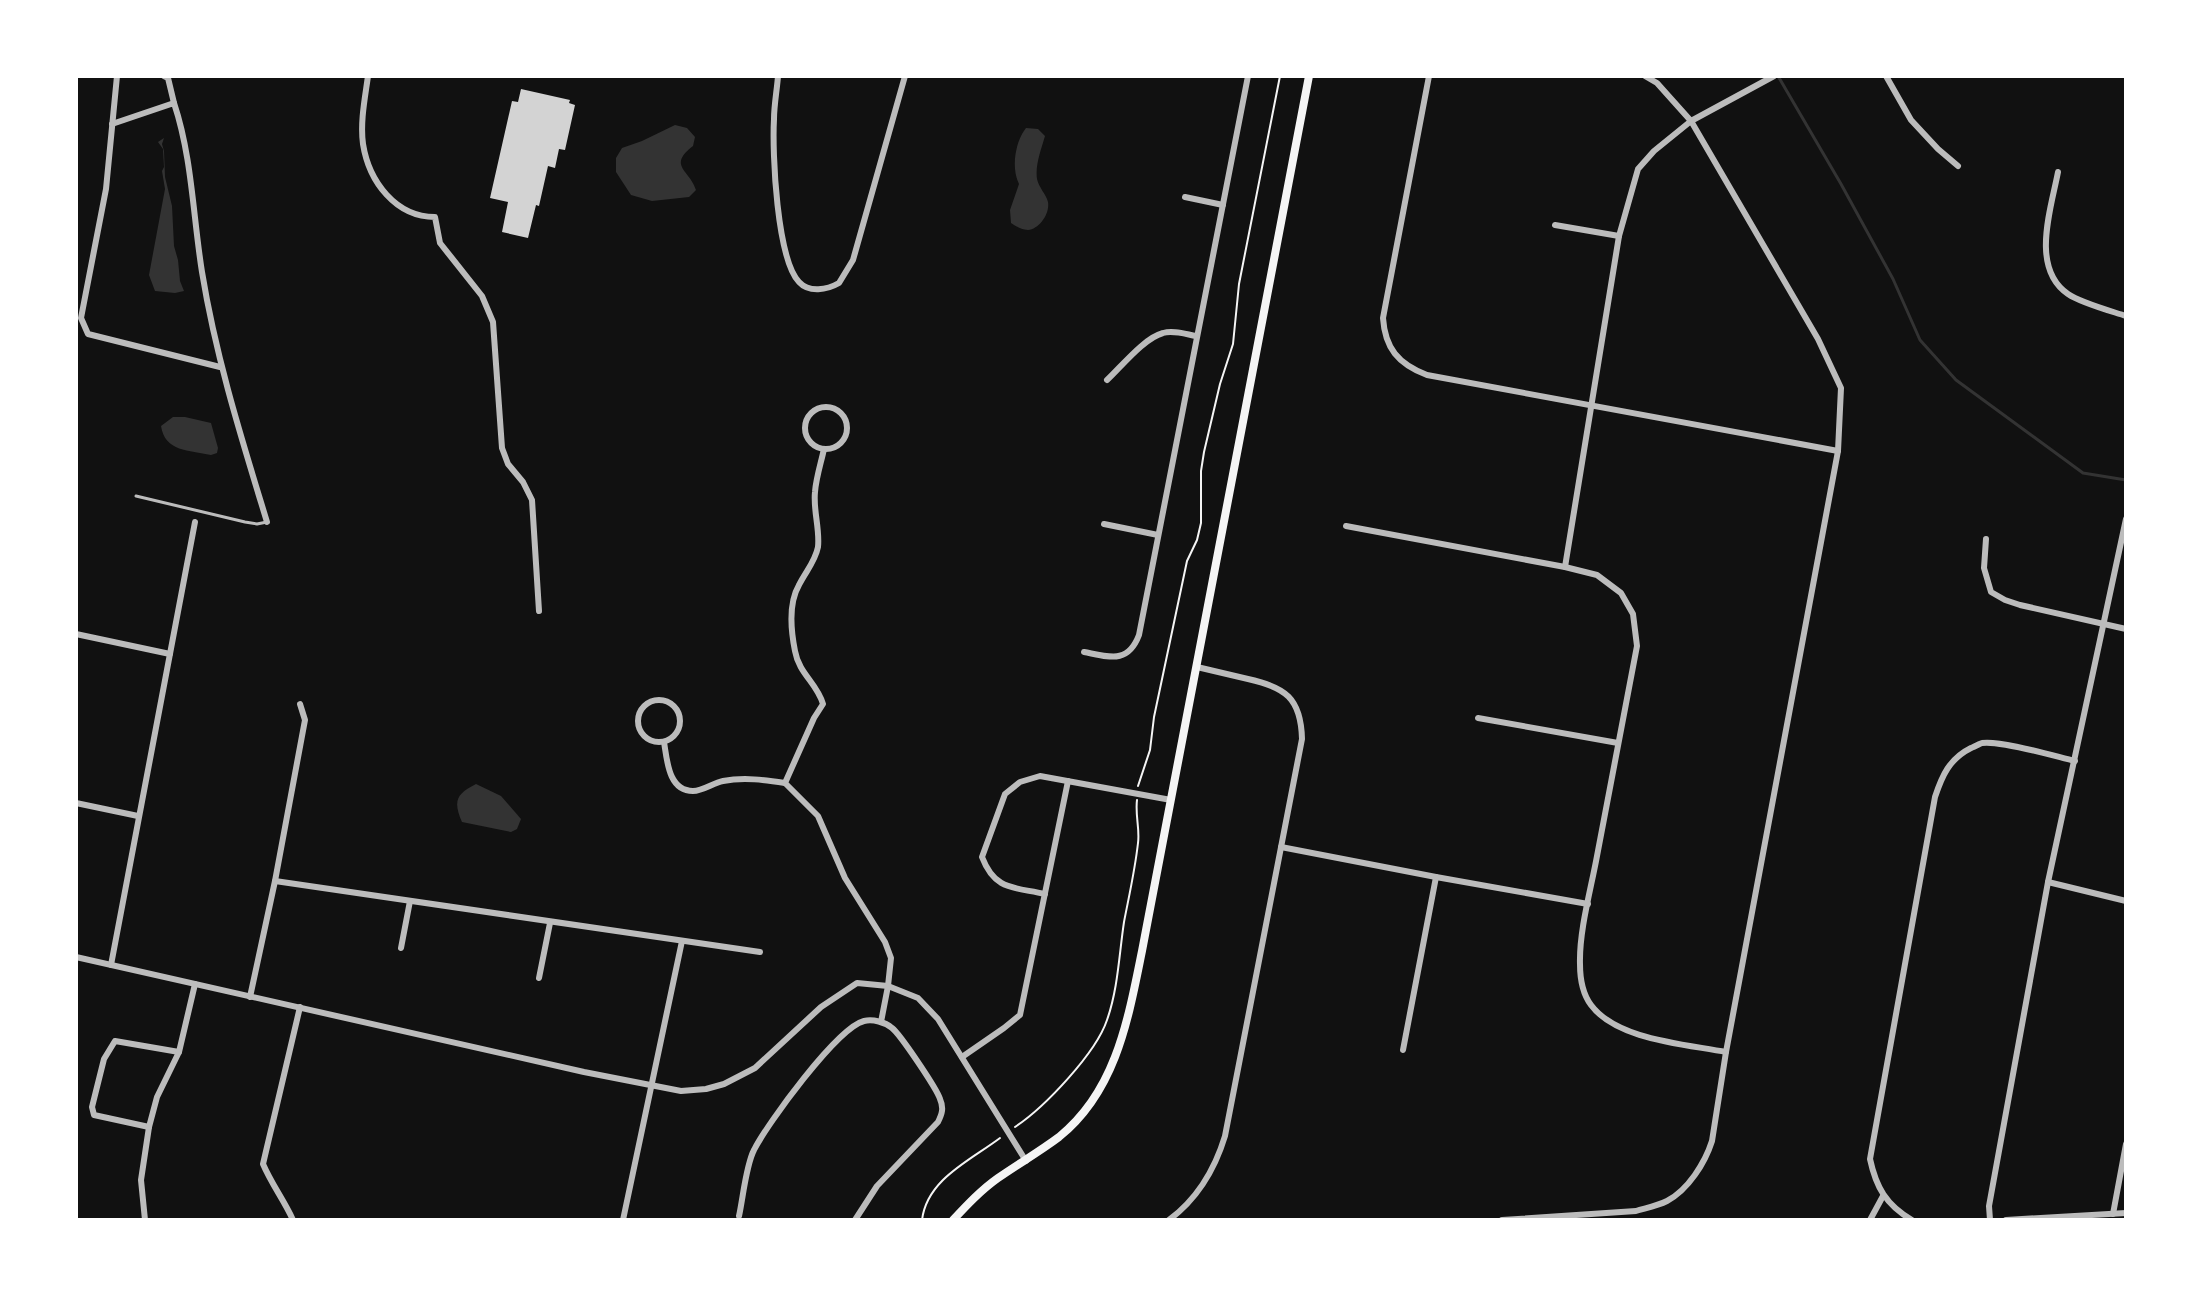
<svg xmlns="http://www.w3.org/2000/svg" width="2202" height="1296" font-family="Jost,sans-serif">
<rect width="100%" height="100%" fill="#111"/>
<g fill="#333">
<path d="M675 125 687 128 695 137 693 146C667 166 690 170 696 190L689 197 652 201 631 195 616 172V158L622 148 642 141Z"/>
<path d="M1026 128 1038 129 1045 136C1041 150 1035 165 1037 179 1039 188 1046 194 1048 202 1050 214 1039 229 1028 230 1021 230 1016 226 1011 223L1010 210 1019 184C1011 168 1015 142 1026 128Z"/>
<polygon points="164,138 162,144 164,151 165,177 172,206 174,246 178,260 180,281 184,291 175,293 155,291 149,275 165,189 162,171 164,167 163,149 158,142"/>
<path d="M173 417H185L211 423 218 448 217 453 211 455C189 450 165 452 161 426Z"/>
<path d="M476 784 501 796 521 819 517 829 511 832 462 822C453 801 456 794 476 784Z"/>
</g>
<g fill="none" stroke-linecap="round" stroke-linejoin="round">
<polyline stroke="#333" stroke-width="3" points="1778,76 1841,184 1893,279 1920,340 1956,380 2083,473 2126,480"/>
</g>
<polygon fill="#d3d3d3" points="521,89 570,100 569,103 575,105 565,150 559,149 555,168 548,166 539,206 536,205 528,238 502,232 508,202 490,198 512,101 518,102"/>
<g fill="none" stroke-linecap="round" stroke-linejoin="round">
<g stroke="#f5f5f5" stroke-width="2">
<polyline points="1138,786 1150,750 1154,717 1187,561 1197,540 1201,523 1201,471 1204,452 1220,384 1233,344 1239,284 1280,76"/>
<path d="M1015 1127C1045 1107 1096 1053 1107 1020 1118 989 1119 955 1124 922 1129 896 1135 870 1138 843 1140 829 1135 815 1137 800"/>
<path d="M922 1220C927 1179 971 1160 1000 1138"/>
</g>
<polyline stroke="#bcbcbc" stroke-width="3" points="136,496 245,522 257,524 267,522"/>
<g stroke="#bcbcbc" stroke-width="6">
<polyline points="117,76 106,189 81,318 88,334 220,367"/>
<polyline points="164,76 168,78 174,103"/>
<path d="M368 76C365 98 360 122 363 144 369 182 396 217 435 217L440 243 482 296 493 322 502 448 508 464 523 482 532 500 539 611"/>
<path d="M778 76C777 90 774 105 774 119 772 153 777 259 799 282 809 293 827 290 839 283L853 260 905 76"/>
<path d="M1429 76 1383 318C1385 348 1398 364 1427 375L1838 451"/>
<polyline points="1886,76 1911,120 1938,149 1958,166"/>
<path d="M112 124 174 103C192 157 193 216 202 272 216 358 242 440 267 522"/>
<path d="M2058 172C2051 209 2030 268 2068 294 2081 303 2111 311 2126 316"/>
<polyline points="1185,197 1223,205"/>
<polyline points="1555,225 1619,236"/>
<path d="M1107 380C1121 367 1144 338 1163 333 1173 330 1185 334 1196 336"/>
<circle cx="826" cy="428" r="21"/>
<path d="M824 449C821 463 816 478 815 492 813 510 820 529 818 547 815 562 806 571 799 585 788 604 791 631 795 651 799 674 817 683 823 704L814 718 785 783 818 816 845 878 885 942 891 958 888 986 881 1022"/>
<polyline points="1104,524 1158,535"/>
<path d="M1346 526 1565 567 1597 575 1621 593 1633 614 1637 646C1623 716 1610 786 1597 856 1591 889 1579 931 1580 964 1580 978 1582 993 1591 1005 1617 1040 1685 1044 1726 1052"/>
<polyline points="1986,539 1984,568 1991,592 2005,600 2020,605 2126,629"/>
<polyline points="1565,567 1619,236 1638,169 1654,151 1691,121 1774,76"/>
<polyline points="76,634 170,654"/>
<path d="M1084 652C1110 657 1128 664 1139 635L1248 76"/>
<circle cx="659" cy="721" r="21"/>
<polyline points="1478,718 1618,743"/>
<path d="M664 742C667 759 668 791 693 791 703 791 713 783 723 781 744 777 765 780 785 783"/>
<polyline points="76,803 138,816"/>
<polyline points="1281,847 1436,877 1588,904"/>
<polyline points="275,881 760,952"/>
<polyline points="2048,882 2126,901"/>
<path d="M1045 894C1014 887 995 891 982 857L1005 794 1020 782 1040 776 1171 800"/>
<polyline points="401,948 410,901"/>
<polyline points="76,957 584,1072 681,1091 706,1089 724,1084 755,1068 821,1007 857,983 888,986 918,998 938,1019 1026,1161"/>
<polyline points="111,965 195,522"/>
<polyline points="539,978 550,923"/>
<polyline points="250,997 275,881 305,720 300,704"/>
<polyline points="1403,1050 1436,877"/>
<polyline points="962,1057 1004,1028 1020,1015 1068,781"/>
<polyline points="149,1127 94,1115 92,1107 104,1059 115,1041 179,1052"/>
<polyline points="2113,1214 2126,1144"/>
<path d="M739 1216C743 1198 746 1165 754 1150 767 1124 837 1028 864 1021 873 1019 885 1022 892 1028 900 1034 937 1089 940 1099 944 1108 942 1114 938 1122L877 1186 855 1220"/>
<polyline points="145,1220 141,1180 149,1127 157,1097 179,1052 195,984"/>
<path d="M293 1220C284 1200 272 1185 263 1164L300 1007"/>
<polyline points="623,1220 682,941"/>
<path d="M1169 1220C1197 1199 1215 1169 1225 1136L1302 739C1301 698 1285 687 1248 679 1231 675 1214 671 1197 667"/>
<path d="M1502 1220 1636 1211C1646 1208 1657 1206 1667 1201 1688 1190 1705 1163 1712 1141L1726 1052 1838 451 1841 388 1818 339 1691 121 1657 83 1645 76"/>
<polyline points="1870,1220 1883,1196"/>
<path d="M1912 1220C1886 1205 1876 1187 1870 1159L1935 797C1942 776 1949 759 1971 748 1972 748 1981 743 1982 743 2000 740 2054 756 2075 761"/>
<polyline points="1990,1220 1989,1206 2048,882 2126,519"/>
<polyline points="2006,1220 2126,1213"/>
</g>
<path stroke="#f5f5f5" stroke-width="8" d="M953 1220C967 1205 981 1190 998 1178 1018 1164 1039 1152 1059 1137 1116 1091 1128 1020 1142 951L1309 76"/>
</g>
<rect width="2202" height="1296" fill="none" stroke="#ffffff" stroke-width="156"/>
</svg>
